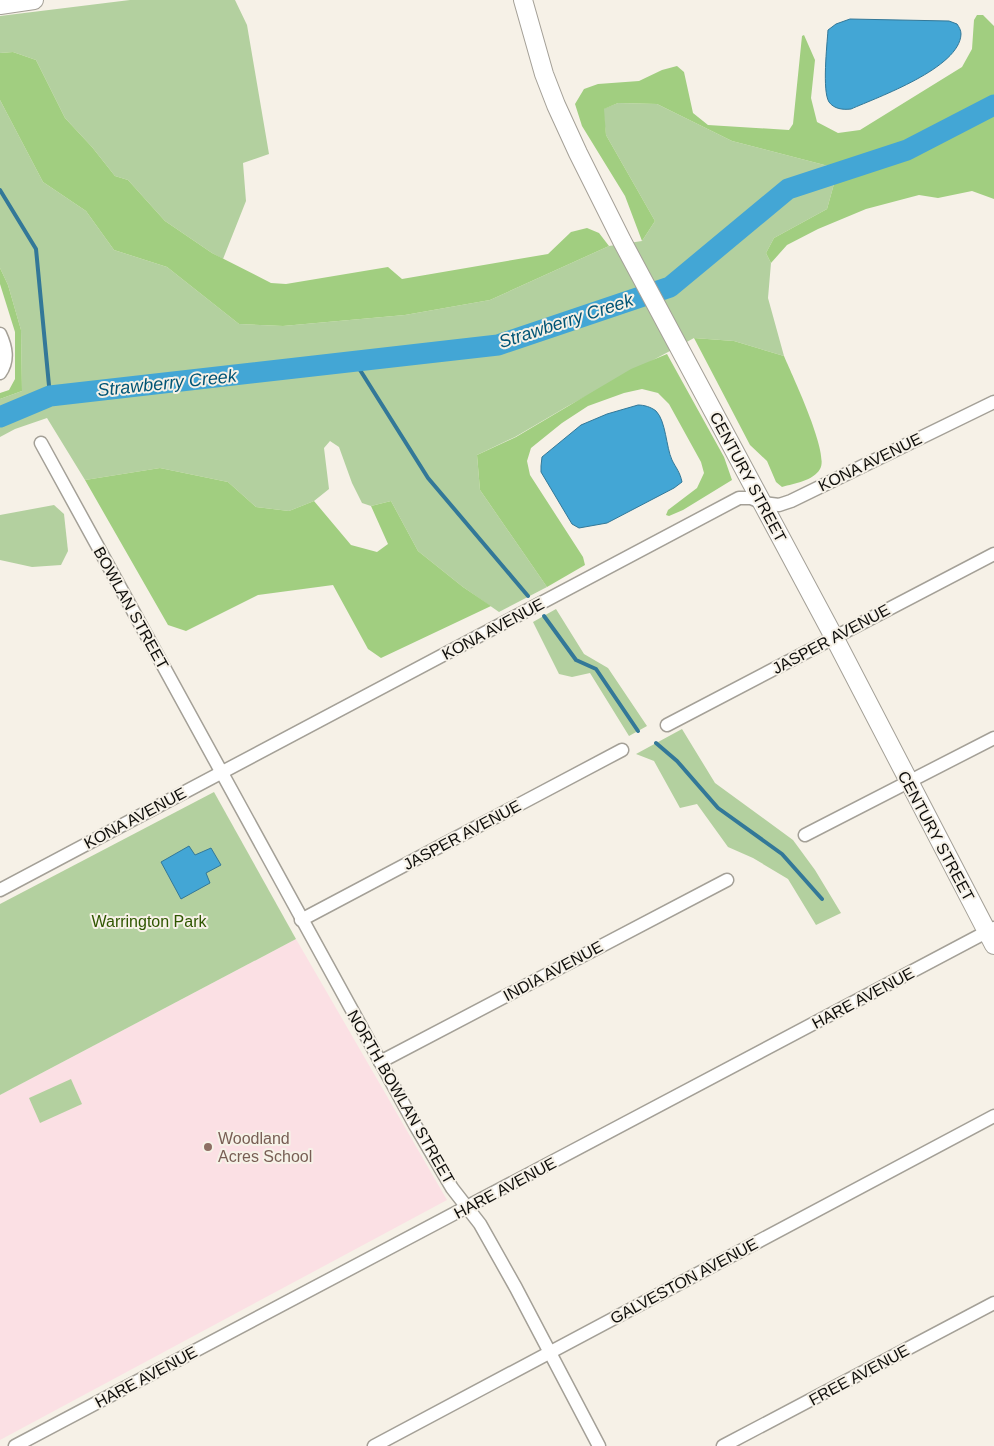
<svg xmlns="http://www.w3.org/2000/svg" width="994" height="1446" font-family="Arial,sans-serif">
<rect width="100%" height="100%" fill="#f6f1e7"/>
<polygon fill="#fbe0e4" points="296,939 447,1200 0,1440 0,1095"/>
<g fill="#b3d09f">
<polygon points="130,0 235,0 247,25 269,154 243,163 246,201 223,259 212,253 165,221 128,180 115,176 92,147 65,118 36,60 13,52 0,53 0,16"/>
<polygon points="0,100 43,182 86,211 114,250 167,267 239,324 283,326 405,315 490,300 609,246 642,241 655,221 606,135 603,109 618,103 657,104 732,141 836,168 837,173 827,209 774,238 766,253 771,263 768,298 784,356 734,341 694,338 568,406 515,437 477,455 480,490 547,587 499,612 463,587 418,551 391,501 371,506 362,503 352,483 339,447 330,441 324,448 329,489 314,501 289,511 256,507 228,482 160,468 85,480 47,418 15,429 0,437 0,399 22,391 21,330 8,285 0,268"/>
<polygon points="54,505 64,514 68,551 61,565 32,567 0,560 0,515"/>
<polygon points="556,609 584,654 608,668 647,726 629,736 590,673 572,677 559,674 533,622"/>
<polygon points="682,729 715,783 793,840 815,870 841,913 816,925 788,879 753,858 728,847 697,804 680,808 654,761 636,754"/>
<polygon points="214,792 296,939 0,1095 0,904"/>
<polygon points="71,1079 82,1104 40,1123 29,1098"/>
</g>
<g fill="#a1ce80">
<polygon points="977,15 983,15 994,26 994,199 972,191 938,198 919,195 866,209 818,229 787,245 771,263 766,253 774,238 827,209 837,173 836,168 732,141 657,104 618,103 604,109 606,135 655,221 642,241 625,196 582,126 575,104 584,89 598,84 639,81 662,70 677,66 684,72 693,113 708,125 789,130 793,124 802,36 804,35 815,60 811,98 817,122 838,133 860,130 962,67 972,49 974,20"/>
<polygon points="13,52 36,60 65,118 92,147 115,176 128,180 165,221 212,253 271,283 286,284 388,267 402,279 548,254 571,232 587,228 599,233 609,246 490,300 405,315 283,326 239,324 167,267 114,250 86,211 43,182 0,100 0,53"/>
<polygon points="0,268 8,285 21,330 22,391 0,399 0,393 9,390 15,379 15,332 0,284"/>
<path d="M694 338 734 341 784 356C792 375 830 454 820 469 813 481 795 483 782 487L776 482 767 461 750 445Z"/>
<polygon points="667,354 724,457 732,480 683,510 669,516 666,515 668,510 697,488 704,473 701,462 669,404 658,393 642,389 624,393 588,406 562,423 531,448 527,461 530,475 583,557 585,565 547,587 480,490 477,455 516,437 631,369"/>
<polygon points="160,468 228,482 256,507 289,511 314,501 351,545 377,552 388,544 371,506 391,501 418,551 463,587 491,606 381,658 368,649 333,585 258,595 186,631 168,625 85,480"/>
</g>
<g fill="#43a6d5" stroke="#337898">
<path d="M850 19 949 21 957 24C959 27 961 30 961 34 960 68 878 97 851 109 843 110 834 109 829 102 822 91 827 45 828 30L836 24Z"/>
<path d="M638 405C644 405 651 407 656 411 666 421 666 447 672 460 676 468 680 472 682 482L674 488 607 523 579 528 572 524 541 472V466L542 457 581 425 607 414Z"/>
<polygon points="189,846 195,855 211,848 221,865 206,873 210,883 181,899 161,862"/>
</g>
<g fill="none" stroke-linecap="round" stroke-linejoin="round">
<g stroke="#337898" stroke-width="4">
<polyline points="0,190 36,249 50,396"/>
<polyline points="355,362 428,478 528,596"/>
<polyline points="544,616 576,660 596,669 638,731"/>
<polyline points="656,743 677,761 718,808 782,854 822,899"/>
</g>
<polyline stroke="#43a6d5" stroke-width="21" points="0,417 50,396 498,345 670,287 788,189 907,150 994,105"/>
<defs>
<g id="street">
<path d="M0 334C6 347 9 360 0 373"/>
<polyline points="41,443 415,1125 452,1188 480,1224 516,1288 599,1446"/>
<polyline points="667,725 994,554"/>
<polyline points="805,835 994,738"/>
<polyline points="0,890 739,498 751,498 763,503 779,505 791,501 994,402"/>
<polyline points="301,920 622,750"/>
<polyline points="380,1062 727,880"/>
<polyline points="15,1446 994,928"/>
<polyline points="374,1446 994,1116"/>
<polyline points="723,1446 994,1303"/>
</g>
<g id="secondary">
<polyline points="523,0 544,74 556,105 578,153 622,241 834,637 994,945"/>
<polyline points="0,5 34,0"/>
</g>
</defs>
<use href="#street" stroke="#a4a097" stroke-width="15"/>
<use href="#secondary" stroke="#a4a097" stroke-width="20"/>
<use href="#street" stroke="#fff" stroke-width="12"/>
<use href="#secondary" stroke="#fff" stroke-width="18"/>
</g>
<circle fill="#8d6e63" stroke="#f6f1e7" stroke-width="2" cx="208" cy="1147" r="5"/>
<g text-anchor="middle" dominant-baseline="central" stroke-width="4" stroke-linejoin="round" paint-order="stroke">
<g font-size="16" fill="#0f0e0b" stroke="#f6f1e7">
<text transform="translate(870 462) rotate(-26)">KONA AVENUE</text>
<text transform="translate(748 477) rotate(62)">CENTURY STREET</text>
<text transform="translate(131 608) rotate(61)">BOWLAN STREET</text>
<text transform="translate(493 629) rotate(-28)">KONA AVENUE</text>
<text transform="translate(831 639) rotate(-28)">JASPER AVENUE</text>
<text transform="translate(135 818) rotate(-28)">KONA AVENUE</text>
<text transform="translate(462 835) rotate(-28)">JASPER AVENUE</text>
<text transform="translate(936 836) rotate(62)">CENTURY STREET</text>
<text transform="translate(553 971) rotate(-28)">INDIA AVENUE</text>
<text transform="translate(863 998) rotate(-28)">HARE AVENUE</text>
<text transform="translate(401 1097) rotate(60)">NORTH BOWLAN STREET</text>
<text transform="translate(505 1188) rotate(-28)">HARE AVENUE</text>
<text transform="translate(684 1281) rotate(-28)">GALVESTON AVENUE</text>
<text transform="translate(859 1375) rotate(-28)">FREE AVENUE</text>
<text transform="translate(146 1377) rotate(-28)">HARE AVENUE</text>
</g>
<g font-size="16" fill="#2f5600" stroke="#f6f1e7">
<text x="149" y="921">Warrington Park</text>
</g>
<g font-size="16" fill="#785e54" stroke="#f6f1e7" text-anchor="start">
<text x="218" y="1138">Woodland<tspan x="218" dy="18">Acres School</tspan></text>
</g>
<g font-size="18" font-style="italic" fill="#005475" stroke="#f6f1e7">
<text transform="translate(566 321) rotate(-18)">Strawberry Creek</text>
<text transform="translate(167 383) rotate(-6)">Strawberry Creek</text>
</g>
</g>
</svg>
